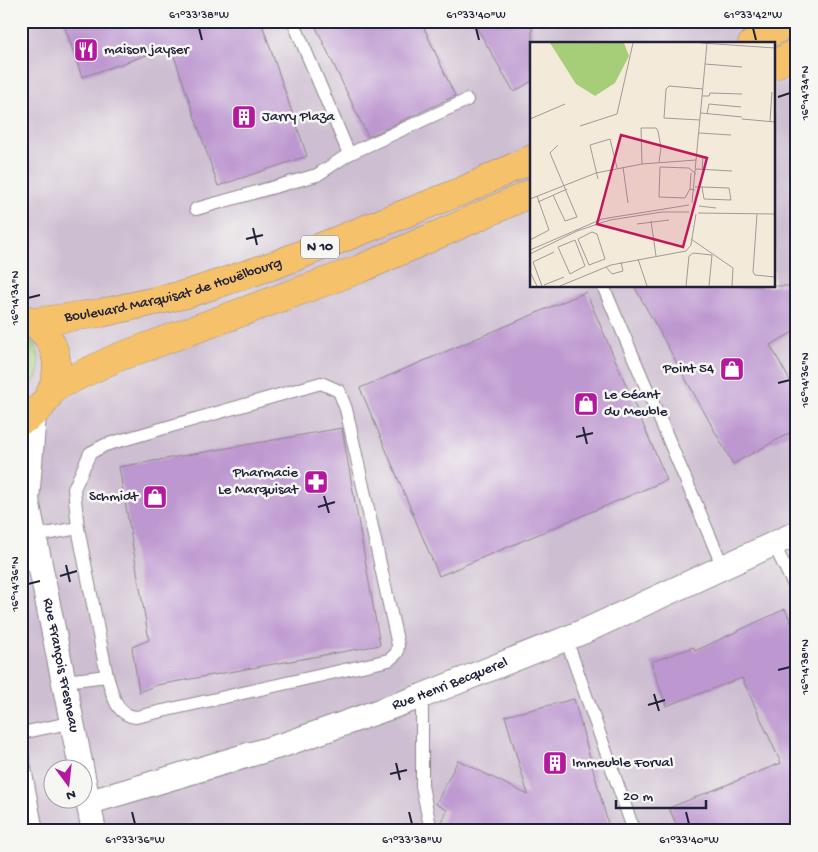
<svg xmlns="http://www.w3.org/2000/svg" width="818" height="852" font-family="'Gochi Hand',sans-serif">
<rect width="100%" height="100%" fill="#f6f6f2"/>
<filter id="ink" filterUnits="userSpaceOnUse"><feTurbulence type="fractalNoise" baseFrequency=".02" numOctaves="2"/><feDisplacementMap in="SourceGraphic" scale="10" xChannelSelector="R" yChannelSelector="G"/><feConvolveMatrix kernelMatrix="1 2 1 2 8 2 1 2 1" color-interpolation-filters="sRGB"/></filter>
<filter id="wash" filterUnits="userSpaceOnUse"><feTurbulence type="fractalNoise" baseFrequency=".0096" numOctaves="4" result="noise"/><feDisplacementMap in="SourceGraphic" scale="20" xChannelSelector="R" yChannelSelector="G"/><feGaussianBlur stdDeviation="1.12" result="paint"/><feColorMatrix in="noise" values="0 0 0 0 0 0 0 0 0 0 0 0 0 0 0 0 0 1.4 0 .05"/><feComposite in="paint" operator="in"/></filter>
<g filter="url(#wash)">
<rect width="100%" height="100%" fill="#f4ead9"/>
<path fill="#cebed1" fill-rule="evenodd" d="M21 21H797V831H21ZM532 44H774V286H532ZM52 770H82V800H52Z"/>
<path fill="#a6ce79" stroke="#64785a" d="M21 332C46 347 45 379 21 395Z"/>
<g id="blocks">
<g fill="#bd97d0">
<polygon points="63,21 261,21 307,156 218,186 171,47 82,77"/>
<polygon points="313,21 421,21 455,96 368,137"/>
<polygon points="473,21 532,21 532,81 514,92"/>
<polygon points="634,286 789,286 797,300 797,330 770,345 797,393 797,429 733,464"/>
<polygon points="586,292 667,480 439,576 360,388"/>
<polygon points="342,428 380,645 157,685 139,692 132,647 149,640 119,467"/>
<polygon points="785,609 797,635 797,831 679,831 669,808 781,763 742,678 666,706 651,662 694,647 695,651"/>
<polygon points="574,699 610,831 439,831 447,810 436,804 458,760 528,795 505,716"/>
</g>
</g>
</g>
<g filter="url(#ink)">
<use href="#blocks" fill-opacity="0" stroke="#8b868a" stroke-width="1"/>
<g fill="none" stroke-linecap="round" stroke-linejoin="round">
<defs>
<g id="lane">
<polyline points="293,21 349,154"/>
<polyline points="196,209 317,175 349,154 467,100"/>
<polyline points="603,286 723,567"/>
<polyline points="78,528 107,676"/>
<path d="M35 536 78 528 74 489 90 453 105 445 321 383 339 391 346 409 398 645 397 653 389 660 136 717C115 715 113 694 107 676L65 681"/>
<polyline points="773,543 797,591"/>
<polyline points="21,566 41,563"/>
<polyline points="566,639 634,831"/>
<polyline points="422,696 422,786 431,831"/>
<polyline points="21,733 74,722"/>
<polyline points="21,747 37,831"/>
</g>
<g id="street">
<path id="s1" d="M34 415 27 500 94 831"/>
<path id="s2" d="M90 802 286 744 422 696 585 631 797 533"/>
</g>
<g id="primary">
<polyline points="752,44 791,21"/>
<polyline points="774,65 797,52"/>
<path d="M21 317C71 336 66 400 21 421"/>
<path id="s3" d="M33 322 101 313 187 294 277 264 462 191 532 159"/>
<polyline points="55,387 116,358 360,269 532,193"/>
</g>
</defs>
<use href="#lane" stroke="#8b868a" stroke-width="14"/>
<use href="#street" stroke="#8b868a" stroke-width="26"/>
<use href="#primary" stroke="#8b868a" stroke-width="29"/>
<use href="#lane" stroke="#fff" stroke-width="12"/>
<use href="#street" stroke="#fff" stroke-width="24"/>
<use href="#primary" stroke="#f5c16b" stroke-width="28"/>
</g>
</g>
<path fill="none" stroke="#22223b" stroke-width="2" d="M199 28 202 40M476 28 479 40M753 28 756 40M778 97 790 93M253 228 257 245M246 239 263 235M28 298 40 295M778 383 790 380M583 427 587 444M576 437 593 433M324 496 329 513M318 507 335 502M66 565 70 582M60 576 77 571M28 584 40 581M778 670 790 667M654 694 659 711M648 705 665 700M396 763 400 780M390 774 407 770M132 812 135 824M409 812 412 824M686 812 689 824"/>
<defs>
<symbol id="restaurant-square" viewBox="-11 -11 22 22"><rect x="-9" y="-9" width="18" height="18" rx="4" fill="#b5179e" stroke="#f6f6f2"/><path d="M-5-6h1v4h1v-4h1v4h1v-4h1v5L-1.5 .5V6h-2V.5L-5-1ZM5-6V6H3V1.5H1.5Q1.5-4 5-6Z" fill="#fff"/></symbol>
<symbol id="building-square" viewBox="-11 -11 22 22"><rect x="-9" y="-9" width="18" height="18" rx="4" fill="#b5179e" stroke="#f6f6f2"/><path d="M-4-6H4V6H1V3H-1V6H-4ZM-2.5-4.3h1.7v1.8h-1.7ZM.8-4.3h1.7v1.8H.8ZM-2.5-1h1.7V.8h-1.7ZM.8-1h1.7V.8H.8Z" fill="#fff"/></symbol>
<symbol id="shop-square" viewBox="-11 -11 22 22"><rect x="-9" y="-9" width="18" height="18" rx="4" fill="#b5179e" stroke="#f6f6f2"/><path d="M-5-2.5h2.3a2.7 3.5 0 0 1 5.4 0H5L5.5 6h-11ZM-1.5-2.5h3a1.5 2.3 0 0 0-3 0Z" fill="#fff"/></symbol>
<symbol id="pharmacy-square" viewBox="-11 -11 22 22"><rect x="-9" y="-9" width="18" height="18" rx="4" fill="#b5179e" stroke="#f6f6f2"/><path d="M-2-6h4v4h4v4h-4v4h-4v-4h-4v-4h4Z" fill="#fff"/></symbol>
</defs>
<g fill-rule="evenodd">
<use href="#restaurant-square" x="72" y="36" width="28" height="28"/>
<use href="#building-square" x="230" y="103" width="28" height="28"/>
<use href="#shop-square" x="718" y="355" width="28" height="28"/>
<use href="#shop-square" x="572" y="390" width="28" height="28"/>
<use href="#pharmacy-square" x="302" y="468" width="28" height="28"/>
<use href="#shop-square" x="141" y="483" width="28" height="28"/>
<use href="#building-square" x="541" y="749" width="28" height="28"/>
</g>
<g text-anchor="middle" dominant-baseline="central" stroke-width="5" stroke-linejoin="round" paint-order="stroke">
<rect fill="#f6f6f2" stroke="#626272" stroke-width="1" x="301" y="235.5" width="38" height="23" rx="4"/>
<g font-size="14" font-weight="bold" fill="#22223b">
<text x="320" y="247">N 10</text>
</g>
<g font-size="15" fill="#22223b" stroke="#f6f6f2" text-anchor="start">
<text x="104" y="50">maison jayser</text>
<text x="262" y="117">Jarry Plaza</text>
<text x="714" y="369" text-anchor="end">Point 54</text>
<text x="604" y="395">Le Géant<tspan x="604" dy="17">du Meuble</tspan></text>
<text x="298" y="473" text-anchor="end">Pharmacie<tspan x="298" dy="17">Le Marquisat</tspan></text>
<text x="138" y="497" text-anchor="end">Schmidt</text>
<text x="572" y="763">Immeuble Forval</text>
</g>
<g font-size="15" fill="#22223b" stroke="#f6f6f2">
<text stroke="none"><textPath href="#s3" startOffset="144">Boulevard Marquisat de Houëlbourg</textPath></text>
<text stroke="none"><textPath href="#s1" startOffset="254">Rue François Fresneau</textPath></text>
<text stroke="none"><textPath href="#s2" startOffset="379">Rue Henri Becquerel</textPath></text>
</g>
</g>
<g transform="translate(530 42)">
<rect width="245" height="245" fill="#f4ead9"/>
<path d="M20 1H94L99 14 85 41 65 54 46 42Z" fill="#a6ce79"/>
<path fill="none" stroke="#a09a9a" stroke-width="1" d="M171 1 245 6M175 22 212 25M172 54H179L180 51 212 52M171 71 212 75M177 72 179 62 211 65M0 77 35 62M212 77 245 80M170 78 134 76 136 47 139 44 173 47M240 79 242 50M50 84 87 72 103 1M169 91 201 93M167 114 173 115 172 128M112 122 111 86H126L128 89 131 106 129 120M93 125 98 161M166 127 202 129M68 137 60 103 80 97 87 126M165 145H172L174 157 201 158 199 146 172 145M160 147 161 131M165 148 160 147 155 156 129 155 130 125 159 126 166 132M23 153 35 179 47 175 20 111 28 103M0 157 66 131 112 122 166 118M8 160 37 147M162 161 177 1M169 164 186 166M168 171 245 172M227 172 223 230 225 233 245 235M121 179 126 214M107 182 139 178M62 190 67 192 75 217 59 223 48 197ZM161 197 203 226 202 244M0 198 19 188 7 154M45 198 55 224 40 232 28 205ZM0 208 72 177 159 163M0 212 47 189 80 178 132 170H159M108 217 117 244M76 225 82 232 93 229 91 220M0 230 7 244M14 243 34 235M12 244 3 220 24 210M30 244 81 223 156 209 161 203 166 172M156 244 159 214 163 211 182 213 179 244"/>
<path fill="#c2185b" fill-opacity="0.15" stroke="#c2185b" stroke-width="2.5" d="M91 93 177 116 153 205 67 182Z"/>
<rect width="245" height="245" fill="none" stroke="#22223b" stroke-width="2.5"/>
</g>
<rect width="818" height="852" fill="none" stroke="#f6f6f2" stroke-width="55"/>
<g transform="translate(68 784) rotate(165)"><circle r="24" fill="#f6f6f2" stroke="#a1a1a9"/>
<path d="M0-4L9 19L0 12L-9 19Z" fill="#b5179e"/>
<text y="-8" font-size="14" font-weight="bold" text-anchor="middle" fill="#22223b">N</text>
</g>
<path d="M616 800v8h90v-8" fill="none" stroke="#22223b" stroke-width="2.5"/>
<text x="623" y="800" font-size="15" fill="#22223b" stroke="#f6f6f2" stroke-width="4" paint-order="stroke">20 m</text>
<rect x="28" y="28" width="762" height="796" fill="none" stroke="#22223b" stroke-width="2"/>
<g font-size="12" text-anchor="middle" fill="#22223b">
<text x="199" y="18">61°33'38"W</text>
<text x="476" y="18">61°33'40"W</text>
<text x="753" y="18">61°33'42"W</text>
<text transform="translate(804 93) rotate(-90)" y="4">16°14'34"N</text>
<text transform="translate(14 298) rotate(-90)" y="4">16°14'34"N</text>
<text transform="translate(804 380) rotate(-90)" y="4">16°14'36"N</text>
<text transform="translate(14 584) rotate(-90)" y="4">16°14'36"N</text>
<text transform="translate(804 667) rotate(-90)" y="4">16°14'38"N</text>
<text x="135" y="843">61°33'36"W</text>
<text x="412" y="843">61°33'38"W</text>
<text x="689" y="843">61°33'40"W</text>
</g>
</svg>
